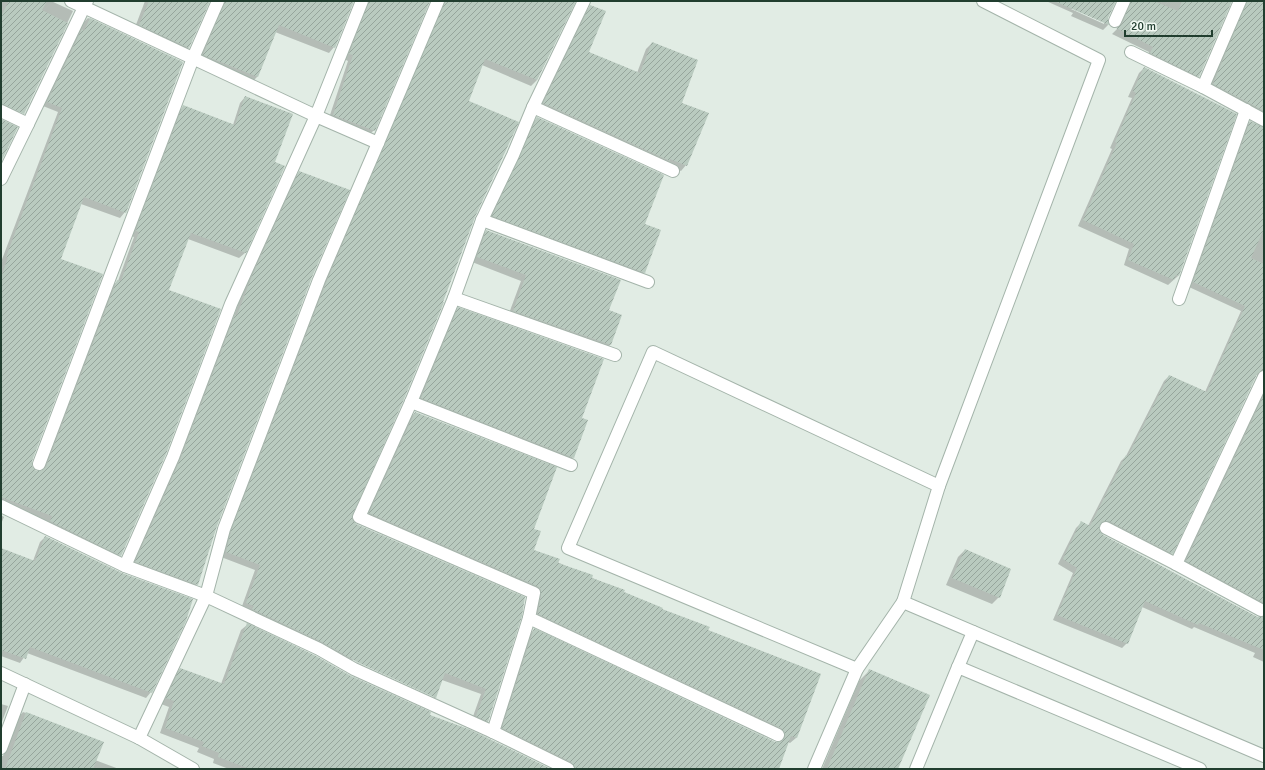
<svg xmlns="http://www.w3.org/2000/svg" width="1265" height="770" font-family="Signika,sans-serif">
<defs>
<pattern id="building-hatch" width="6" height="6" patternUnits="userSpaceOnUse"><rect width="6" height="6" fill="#b9cabf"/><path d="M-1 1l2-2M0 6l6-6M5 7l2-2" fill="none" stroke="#96a59c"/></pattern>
</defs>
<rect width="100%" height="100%" fill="#e1ece4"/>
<g fill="#0003" fill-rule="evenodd">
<polygon points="1,1 51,1 73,11 33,94 15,118 1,111"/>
<polygon points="145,1 209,1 188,48 183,53 134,30"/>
<polygon points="217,1 353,1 334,47 329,53 275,32 257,77 251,83 198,60"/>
<polygon points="360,1 429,1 374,130 368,136 328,121 348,61 344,59"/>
<path d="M436 1H575L537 80 531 86 482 65 468 102 474 217 350 517 355 525 524 598 488 721 482 727 471 722 481 694 442 680 435 698 430 703 241 609 255 570 221 557 226 538 321 290ZM353 659 434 696V698L352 661Z"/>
<path d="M1046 1H1115L1107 18 1108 25 1103 30 1071 16 1073 13ZM1071 8 1104 22V24L1071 9Z"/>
<polygon points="1124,1 1231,1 1198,76 1194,81 1146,58 1149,52 1112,34 1118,28 1126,10"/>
<polygon points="1240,1 1264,1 1264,120 1208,89"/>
<polygon points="590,7 588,53 637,73 646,49 652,43 680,104 686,165 681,171 538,109 584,13"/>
<polygon points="88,18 182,63 125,212 120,218 81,204 60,259 31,461 32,469 40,473 42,471 112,286 118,281 134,237 131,236 178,112 183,107 233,125 240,103 245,97 274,163 284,166 245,253 239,258 188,239 168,291 120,555 115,561 45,527 47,522 5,506 1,506 1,262 58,112 43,106 82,24"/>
<polygon points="1144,68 1178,276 1168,285 1124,265 1129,249 1078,226 1112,149 1110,148 1132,98 1128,97 1139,73"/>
<polygon points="537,118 644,224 644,272 639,278 488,221 532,124"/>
<polygon points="1250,122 1264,128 1264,377 1263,375 1255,375 1172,553 1167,558 1104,526 1099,526 1097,528 1102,535 1261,619 1264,617 1264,615 1182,566 1264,391 1264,662 1253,657 1255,653 1194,627 1192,629 1142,607 1127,643 1122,648 1053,620 1073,573 1058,564 1076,528 1081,523 1088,526 1121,461 1126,456 1164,381 1169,376 1205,392 1241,311 1189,287 1245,127"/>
<polygon points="300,172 311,277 216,526 197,584 191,590 130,567 230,321 233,318 246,283 294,178"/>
<polygon points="487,231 608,311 620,315 610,345 604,351 508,316 521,281 472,262 481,236"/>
<polygon points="458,309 580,418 573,457 567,463 416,403 453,314"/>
<polygon points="415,413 533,529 533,551 707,630 820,674 796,738 790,743 788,742 778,769 567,769 497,734 528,635 534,630 775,743 780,743 780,740 532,619 536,600 364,519 409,418"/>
<polygon points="1,515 4,517 1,524"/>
<polygon points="45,537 151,692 146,698 27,653 20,663 1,656 1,549 33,561 40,542"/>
<polygon points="965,550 999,597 992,604 946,585 958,557"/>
<polygon points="247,625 429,716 551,769 229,769 213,763 214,759 197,752 199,748 160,733 169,707 161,704 175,675 180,669 221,684 241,630"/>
<polygon points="870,670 897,769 822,769 859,681"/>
<polygon points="1,704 8,706 1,724"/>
<polygon points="23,712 102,742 95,760 119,769 1,769 1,756 3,756 17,719"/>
</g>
<g fill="url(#building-hatch)">
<polygon points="9,1 47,1 42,10 68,23 24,114 1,104 1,16"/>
<polygon points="149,1 210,1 189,48 139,25"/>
<polygon points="225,1 354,1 335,48 279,25 258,77 203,55"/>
<polygon points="369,1 430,1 375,131 333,115 353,55 349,54"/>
<polygon points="445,1 576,1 537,80 485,59 469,101 519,122 475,217 443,302 444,302 404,399 352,517 356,524 525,597 522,616 488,722 476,716 486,689 445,673 436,698 357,662 322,642 252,609 254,606 246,603 260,565 226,552 231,531 326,283"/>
<polygon points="1054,1 1116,1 1108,18 1109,25"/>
<polygon points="1131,1 1154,1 1178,11 1182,1 1232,1 1199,77 1150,53 1153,47 1116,28 1122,24"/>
<polygon points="1247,1 1264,1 1264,111 1213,84"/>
<polygon points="590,5 606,11 589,52 640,73 652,42 698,60 682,103 709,113 687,166 670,159 670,161 543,103"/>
<polygon points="90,18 183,62 126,213 84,197 61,259 103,274 32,461 32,466 36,471 41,471 46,467 117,280 121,281 139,232 136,231 140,218 183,105 235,125 245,96 293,114 275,162 285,166 246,253 191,233 169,290 221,309 166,454 121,556 50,521 52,516 1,497 1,277 8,258 6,257 62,108 47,102 82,29 84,31"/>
<polygon points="1144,67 1237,114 1179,276 1176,275 1174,280 1128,260 1134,244 1083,220 1117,143 1115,142 1136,93 1133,91"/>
<polygon points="537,117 664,175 645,224 661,230 645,273 492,216"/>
<polygon points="1,119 18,127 1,162"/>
<polygon points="1250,121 1264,127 1264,229 1251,258 1264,264 1264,370 1257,374 1173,554 1109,521 1102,522 1099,528 1103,535 1257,617 1264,617 1264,650 1199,623 1198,625 1145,601 1128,644 1057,615 1077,568 1063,559 1081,521 1090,526 1126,455 1128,456 1169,375 1207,392 1245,306 1193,282"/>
<polygon points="299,171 350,190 312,277 217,526 198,585 135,562 180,460 235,315 237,315 252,276"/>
<polygon points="486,230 621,280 609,310 622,315 611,345 513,311 526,275 477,257"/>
<polygon points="458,307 604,359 582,418 588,420 574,458 421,398"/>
<polygon points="1264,395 1264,603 1186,561"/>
<polygon points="415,412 557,467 534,529 541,531 534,550 560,559 558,563 593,575 592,578 625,590 624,592 663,608 662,609 710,627 708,630 821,674 797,738 791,736 779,769 575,769 571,762 502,728 534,628 775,742 782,741 785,735 781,728 538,614 541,594 540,588 537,586 369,513"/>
<polygon points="45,536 122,573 193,599 186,621 152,693 30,647 26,659 1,650 1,548 35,561"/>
<polygon points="965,549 1011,569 1000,598 952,578"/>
<polygon points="247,623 316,656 351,676 431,712 430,715 471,730 551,769 250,769 218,757 219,753 202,746 204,742 165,728 174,701 166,698 180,668 224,684"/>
<polygon points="869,669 930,695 898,769 827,769"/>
<polygon points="26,712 104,742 93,769 5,769"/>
</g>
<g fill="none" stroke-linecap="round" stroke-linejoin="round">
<defs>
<g id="minor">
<polyline points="71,1 316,116 362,1"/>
<polyline points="584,1 533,107 673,171"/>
<polyline points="1240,1 1203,87 1264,120"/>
<polyline points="1115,21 1124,1"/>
<polyline points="1131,52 1203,87"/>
<polyline points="533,107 513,155 482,220 454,298 411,402 359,517 534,593 529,618 778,735"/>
<polyline points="1,111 28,124 1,179"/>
<polyline points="28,124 87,1"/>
<polyline points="378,143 438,1"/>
<polyline points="482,220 648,282"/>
<polyline points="454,298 615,355"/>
<polyline points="1179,299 1246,110"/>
<polyline points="411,402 571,465"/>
<polyline points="39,464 193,58 218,1"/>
<polyline points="939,486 1099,60 983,1"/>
<polyline points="1,506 125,566"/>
<polyline points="1106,528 1176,564"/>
<polyline points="1261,610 1176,564 1264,377"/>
<polyline points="529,618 493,732 568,769"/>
<polyline points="958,667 973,632"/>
<polyline points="857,669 903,602"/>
<polyline points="1,673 139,738 193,769"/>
<polyline points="139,738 206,596 224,529 319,280 378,143 316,116 231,304 173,457 125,566 206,596 319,649 354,669 493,732"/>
<polyline points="1,748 25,684"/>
<polyline points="814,769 857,669 568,548 653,352 939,486 903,602 1264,756"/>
<polyline points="916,769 958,667 1200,769"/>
</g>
</defs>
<use href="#minor" stroke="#a4b4aa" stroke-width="14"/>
<use href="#minor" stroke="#fff" stroke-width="12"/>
</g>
<rect width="1265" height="770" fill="none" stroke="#213e2f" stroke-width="4"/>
<path d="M1125 30v6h87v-6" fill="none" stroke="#213e2f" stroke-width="2"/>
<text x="1131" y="30" font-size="12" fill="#213e2f" stroke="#f2f9f3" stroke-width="3" paint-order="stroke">20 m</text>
</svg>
